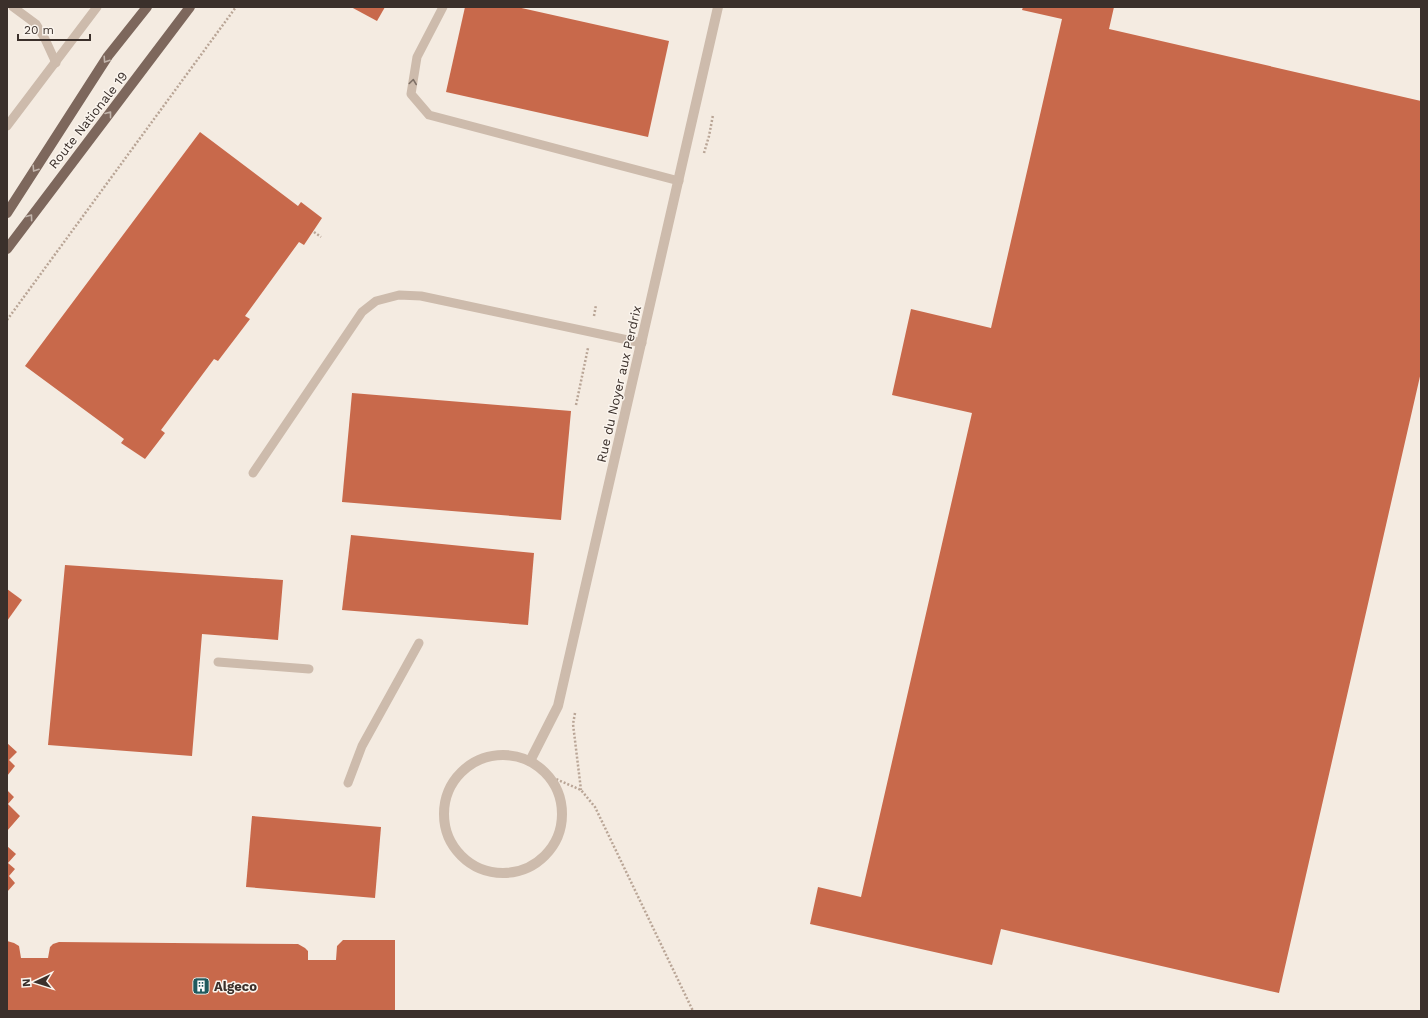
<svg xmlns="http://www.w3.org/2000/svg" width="1428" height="1018" font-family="'Work Sans',sans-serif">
<rect width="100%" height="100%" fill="#f4ebe1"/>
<g fill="#c8694b">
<polygon points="351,7 385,7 377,21"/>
<polygon points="465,7 517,7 669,41 648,137 446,92"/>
<polygon points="1023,7 1114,7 1109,29 1421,101 1421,372 1279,993 1001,929 992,965 810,924 818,887 861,897 972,413 892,395 911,309 991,328 1062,19 1022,10"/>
<polygon points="200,132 298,206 301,202 322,218 304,245 299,242 245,316 250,319 218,361 214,359 161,430 165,433 145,459 121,443 124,439 25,366"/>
<polygon points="352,393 571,411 561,520 342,502"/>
<polygon points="351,535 534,553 528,625 342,610"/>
<polygon points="65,565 283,580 278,640 202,634 192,756 48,745"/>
<polygon points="7,589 22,600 7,621"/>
<polygon points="7,743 17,752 9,760 15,766 7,776"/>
<polygon points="7,790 14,797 8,804 20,816 7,831"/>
<polygon points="252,816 381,827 375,898 246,887"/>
<polygon points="7,846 16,854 8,863 15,869 9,876 15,883 7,892"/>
<polygon points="343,940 395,940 395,1011 7,1011 7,941 14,943 19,946 21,958 48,958 50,947 53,944 59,942 298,944 305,948 308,951 308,960 336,960 337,946"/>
</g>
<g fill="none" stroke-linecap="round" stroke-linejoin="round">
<g stroke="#b9a596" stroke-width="2.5" stroke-dasharray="2 2" stroke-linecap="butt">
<polyline points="704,153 709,136 713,115"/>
<polyline points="314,232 321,237"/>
<polyline points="594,316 596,305"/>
<polyline points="7,320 236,7"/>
<polyline points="576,405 588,348"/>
<polyline points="575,713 573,724 581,790"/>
<polyline points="549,776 581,790 595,807 693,1011"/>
</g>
<g stroke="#cdbbac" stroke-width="9">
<polyline points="13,7 36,24 45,39 56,63"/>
<polyline points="443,7 417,57 411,94 429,115 679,181"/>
<polyline points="7,126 97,7"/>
<polyline points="253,473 362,312 376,301 399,295 421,296 642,343"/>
<polyline points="218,662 309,669"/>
<polyline points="348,783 362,746 419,643"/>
</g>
<g stroke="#cdbbac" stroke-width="10">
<circle cx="503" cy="814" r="59"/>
<polyline points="530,761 558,706 718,7"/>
</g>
<g stroke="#7d675c" stroke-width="10">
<polyline points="7,213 108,56 147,7"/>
<polyline points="7,249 190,7"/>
</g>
</g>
<defs><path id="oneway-chevron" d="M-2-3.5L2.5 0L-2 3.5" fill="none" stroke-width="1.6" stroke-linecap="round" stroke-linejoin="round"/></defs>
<g stroke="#c2b5ac">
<use href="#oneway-chevron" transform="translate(106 60) rotate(124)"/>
<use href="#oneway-chevron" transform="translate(109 114) rotate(-52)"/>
<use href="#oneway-chevron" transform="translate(35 169) rotate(123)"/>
<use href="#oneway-chevron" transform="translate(30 217) rotate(-54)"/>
</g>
<use stroke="#7d6f65" href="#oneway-chevron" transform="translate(413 82) rotate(-82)"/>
<defs>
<symbol id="building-square" viewBox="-11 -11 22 22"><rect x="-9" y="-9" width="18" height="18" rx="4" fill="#1f5a5e" stroke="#fbf5ee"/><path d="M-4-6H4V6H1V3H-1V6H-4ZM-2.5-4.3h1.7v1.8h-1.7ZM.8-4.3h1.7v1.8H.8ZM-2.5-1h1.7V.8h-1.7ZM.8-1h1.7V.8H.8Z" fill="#fff"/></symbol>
</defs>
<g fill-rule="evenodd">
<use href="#building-square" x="191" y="976" width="20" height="20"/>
</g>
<g text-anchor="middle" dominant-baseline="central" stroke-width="3" stroke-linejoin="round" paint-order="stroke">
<g font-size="13" fill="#3b302b" stroke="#fbf5ee">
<text transform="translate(88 120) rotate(-52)">Route Nationale 19</text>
<text transform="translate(619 384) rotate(-77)">Rue du Noyer aux Perdrix</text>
</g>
<g font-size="13" font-weight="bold" fill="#3b302b" stroke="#fbf5ee" text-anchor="start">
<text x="214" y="986">Algeco</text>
</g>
</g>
<rect width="1428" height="1018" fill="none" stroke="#3b302b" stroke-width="16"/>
<g transform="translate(36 982) rotate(266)" stroke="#fbf5ee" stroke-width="3" paint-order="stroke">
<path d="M0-3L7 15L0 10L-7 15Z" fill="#3b302b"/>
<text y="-6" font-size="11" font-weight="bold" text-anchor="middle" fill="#3b302b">N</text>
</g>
<path d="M18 34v6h72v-6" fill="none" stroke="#3b302b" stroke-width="2"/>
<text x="24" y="34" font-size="12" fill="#3b302b" stroke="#fbf5ee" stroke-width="3" paint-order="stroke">20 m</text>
</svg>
